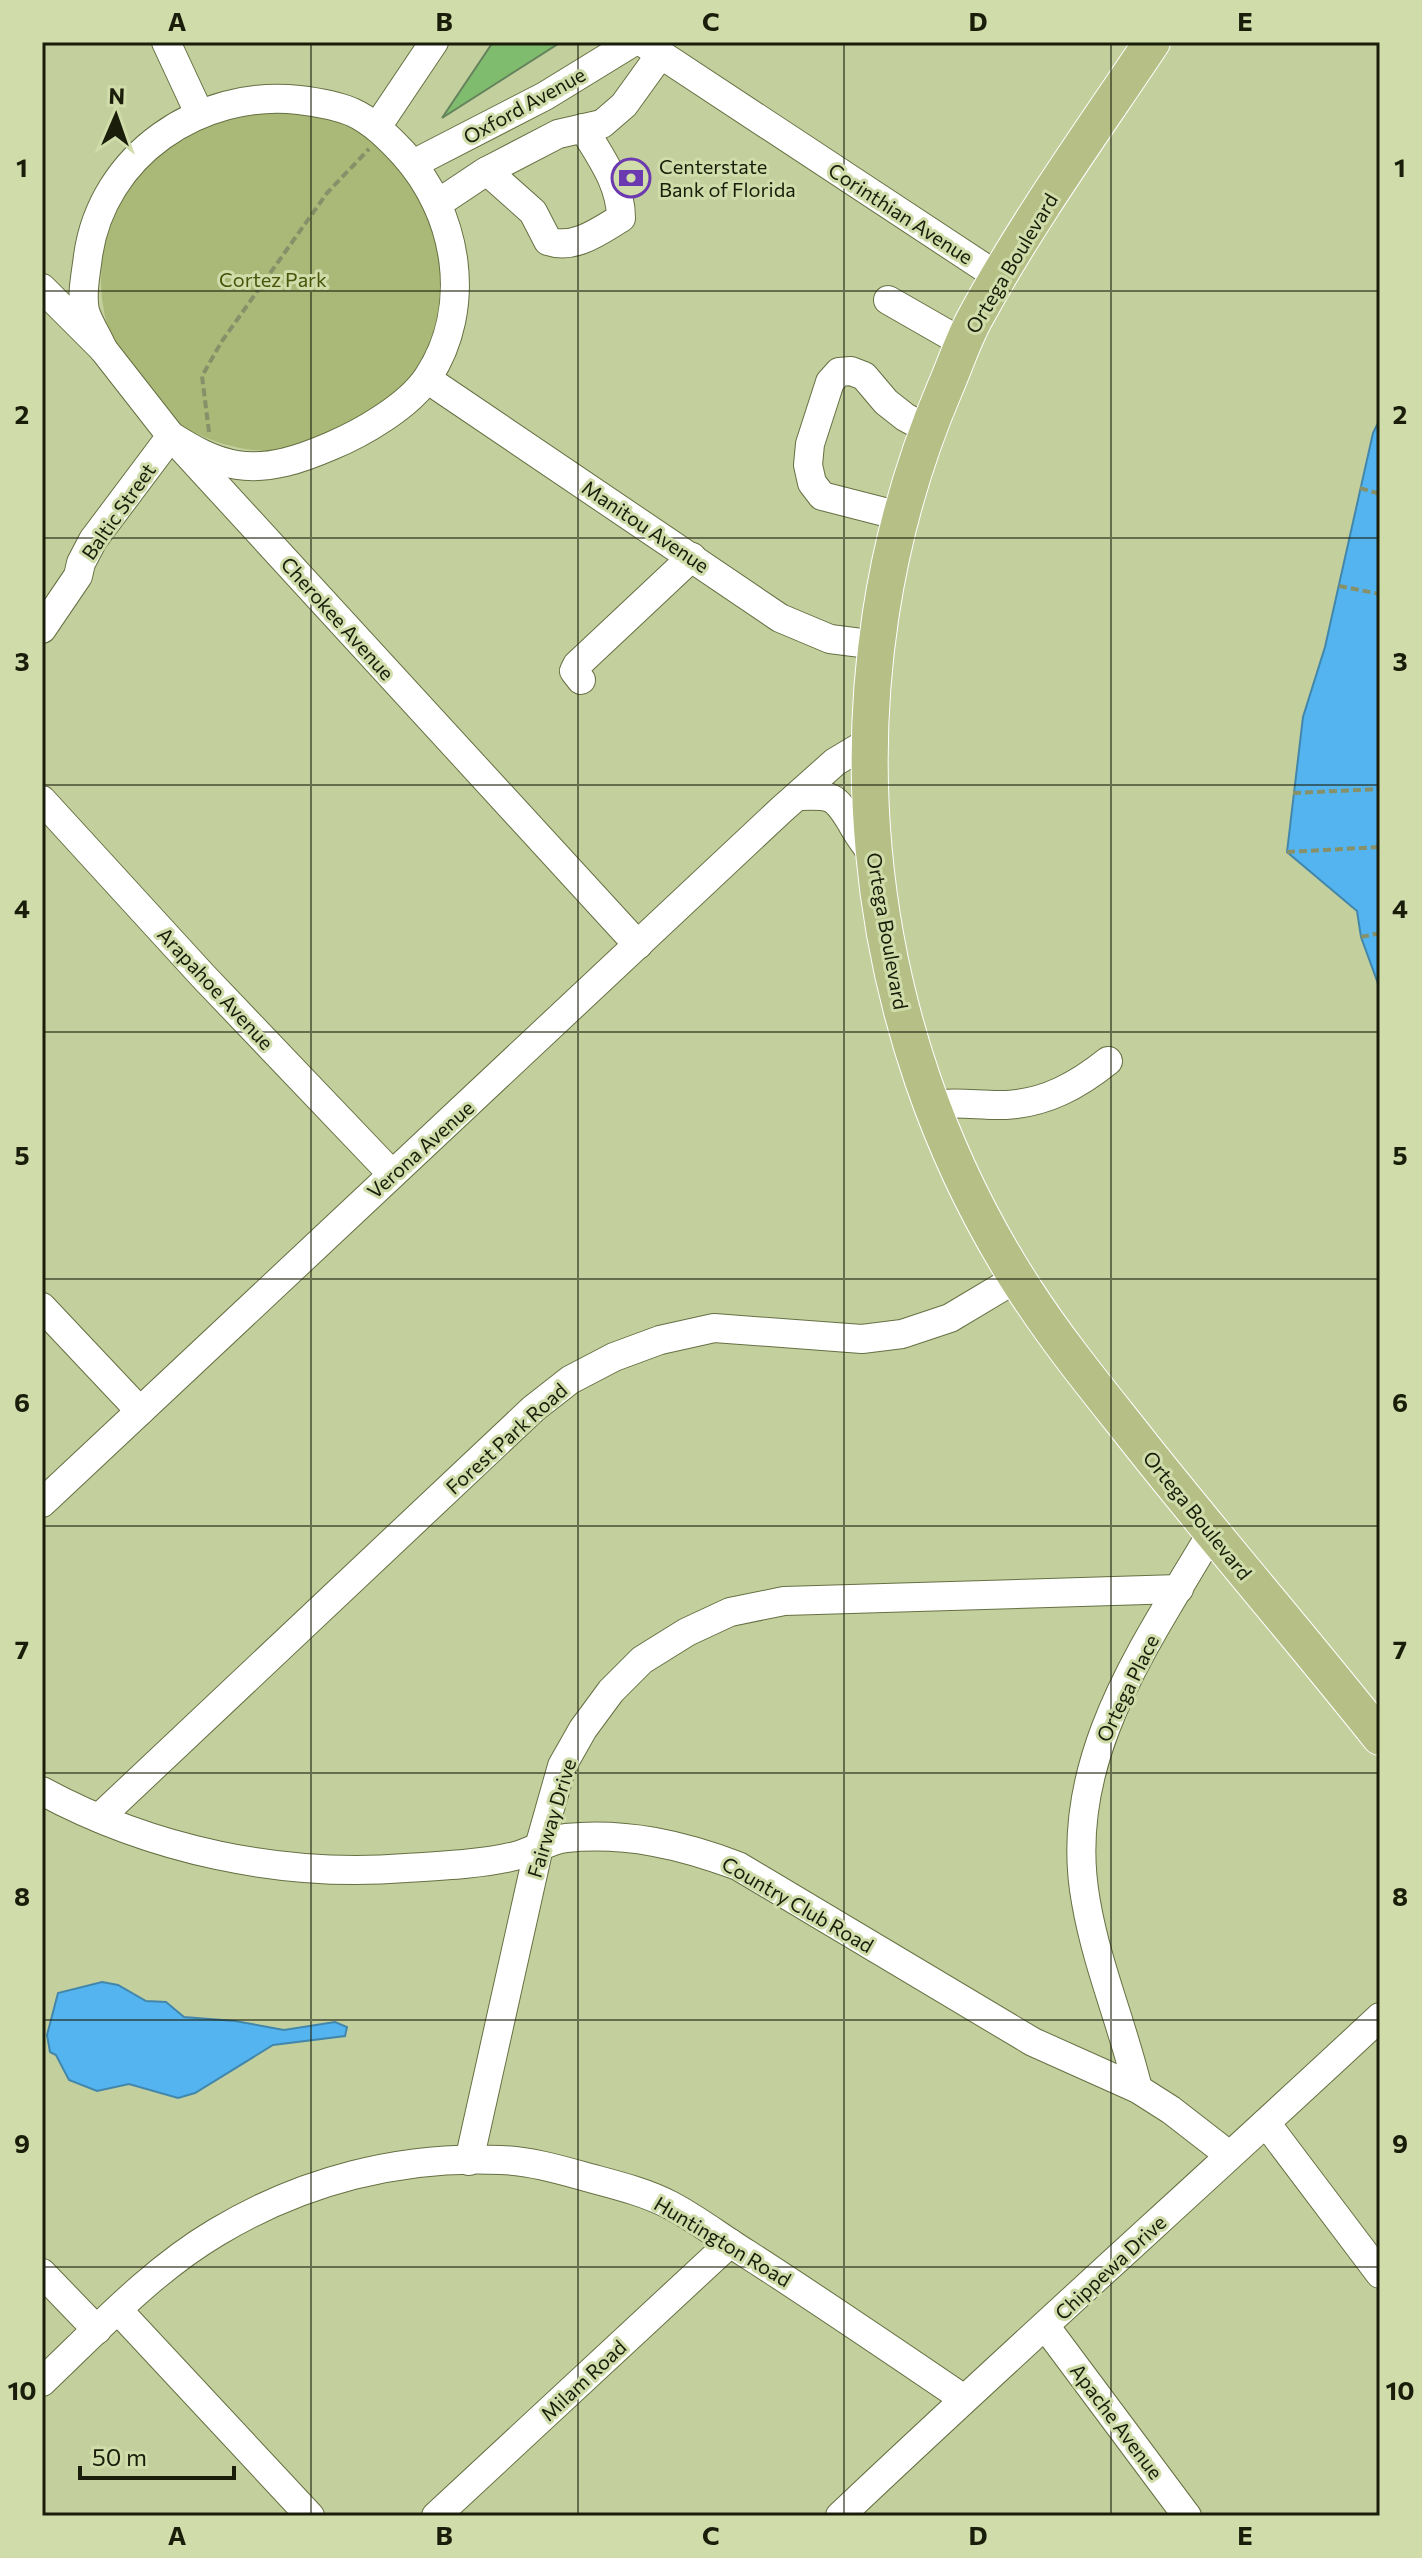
<svg xmlns="http://www.w3.org/2000/svg" width="1422" height="2558" font-family="Commissioner,sans-serif">
<rect width="100%" height="100%" fill="#c3cf9d"/>
<circle fill="#aab977" cx="272" cy="280" r="171"/>
<g fill="#54b4f0" stroke="#4287ab" stroke-width="2">
<polygon points="1380,419 1380,989 1361,937 1357,911 1287,852 1303,717 1325,647 1373,433"/>
<polygon points="102,1982 118,1985 146,2001 166,2002 184,2017 235,2021 284,2030 335,2022 347,2027 345,2036 273,2045 195,2093 178,2098 129,2084 97,2091 69,2080 56,2055 50,2052 47,2035 58,1993"/>
</g>
<polygon fill="#80bc6e" stroke="#64825b" stroke-width="2" points="493,42 561,42 442,118"/>
<g fill="none" stroke-linecap="round" stroke-linejoin="round">
<defs>
<g id="minor">
<polyline points="166,42 199,113"/>
<polyline points="642,42 1000,278"/>
<polyline points="377,127 434,42"/>
<polyline points="413,164 545,96 633,42"/>
<path d="M487 171 533 212 548 241C574 250 598 232 621 218 621 184 600 156 583 128"/>
<polyline points="437,204 485,172 558,134 602,124 624,105 660,55"/>
<polyline points="42,288 103,349 171,436 638,945"/>
<polyline points="888,300 963,343"/>
<polyline points="427,379 780,618 830,639 877,645"/>
<polyline points="900,516 822,496 812,483 808,465 810,444 830,382 839,372 851,371 864,376 886,402 905,417 927,429"/>
<path d="M42 629 78 576 81 563 93 540 171 436C192 449 212 461 237 465 269 470 301 459 331 446 362 433 409 406 428 377 474 307 458 213 403 153 388 137 372 121 352 112 335 105 316 102 299 100 200 89 102 155 88 256 86 274 81 294 85 311 89 324 98 337 103 349"/>
<polyline points="581,680 574,671 577,665 692,557"/>
<path d="M798 796C831 795 834 794 851 822 857 834 865 844 873 855"/>
<polyline points="42,800 203,976 392,1174"/>
<path d="M931 1105C957 1101 981 1106 1006 1105 1046 1103 1078 1085 1108 1061"/>
<polyline points="42,1307 140,1411"/>
<polyline points="42,1503 780,811 835,762 870,741"/>
<path d="M42 1791C151 1850 282 1878 406 1868 439 1866 483 1864 515 1856 532 1852 548 1840 566 1838 627 1832 682 1845 738 1866L1033 2042 1138 2089 1171 2110 1229 2155"/>
<polyline points="99,1818 533,1409 570,1380 614,1357 660,1340 714,1328 862,1339 902,1334 950,1318 1017,1278"/>
<path d="M1138 2089C1123 2026 1097 1966 1086 1902 1060 1762 1145 1646 1212 1532"/>
<polyline points="1266,2123 1380,2274"/>
<polyline points="469,2161 539,1847 562,1766 583,1729 611,1691 642,1660 687,1632 730,1612 784,1601 1179,1589"/>
<polyline points="42,2273 97,2330"/>
<polyline points="118,2310 310,2516"/>
<polyline points="1046,2327 1187,2516"/>
<path d="M42 2382C97 2330 151 2271 217 2232 302 2181 401 2155 501 2160 531 2161 561 2170 590 2178 616 2185 645 2192 670 2205 697 2219 721 2238 747 2254 820 2301 892 2350 964 2399"/>
<polyline points="436,2516 730,2243"/>
<path d="M840 2516C1018 2347 1201 2184 1380 2017"/>
</g>
<path id="major" d="M1152 42C1092 132 1027 222 975 318 963 340 955 365 945 388 820 680 853 1027 1026 1292 1061 1346 1102 1395 1142 1446 1220 1544 1302 1639 1380 1737"/>
</defs>
<use href="#minor" stroke="#667043" stroke-width="30"/>
<use href="#major" stroke="#fff" stroke-width="38"/>
<g stroke="#869069" stroke-width="4" stroke-dasharray="8 4" stroke-linecap="butt">
<polyline points="209,432 202,376 222,341 327,193 369,149"/>
<polyline points="1360,488 1380,494"/>
<polyline points="1339,586 1380,594"/>
<polyline points="1293,793 1380,789"/>
<polyline points="1287,852 1380,847"/>
<polyline points="1361,937 1380,933"/>
</g>
<use href="#minor" stroke="#fff" stroke-width="28"/>
<use href="#major" stroke="#b5bf86" stroke-width="36"/>
</g>
<path fill="none" stroke="#191d0a" stroke-width="2" stroke-opacity="0.55" d="M311 42V2516M578 42V2516M844 42V2516M1111 42V2516M42 291H1380M42 538H1380M42 785H1380M42 1032H1380M42 1279H1380M42 1526H1380M42 1773H1380M42 2020H1380M42 2267H1380"/>
<defs>
<symbol id="bank-ring" viewBox="-11 -11 22 22"><circle r="9.5" fill="#d0dcaa" stroke="#6b39b0" stroke-width="1.5"/><path d="M-6-4H6V4H-6ZM0-2.3a2.3 2.3 0 1 0 0 4.6a2.3 2.3 0 1 0 0-4.6Z" fill="#6b39b0"/></symbol>
</defs>
<g fill-rule="evenodd">
<use href="#bank-ring" x="609" y="156" width="44" height="44"/>
</g>
<g text-anchor="middle" dominant-baseline="central" stroke-width="6" stroke-linejoin="round" paint-order="stroke">
<g font-size="20" fill="#191d0a" stroke="#d0dcaa">
<text transform="translate(524 105) rotate(-29)">Oxford Avenue</text>
<text transform="translate(901 213) rotate(33)">Corinthian Avenue</text>
<text transform="translate(1011 263) rotate(-59)">Ortega Boulevard</text>
<text transform="translate(118 511) rotate(-55)">Baltic Street</text>
<text transform="translate(646 526) rotate(34)">Manitou Avenue</text>
<text transform="translate(338 618) rotate(48)">Cherokee Avenue</text>
<text transform="translate(888 931) rotate(80)">Ortega Boulevard</text>
<text transform="translate(216 988) rotate(47)">Arapahoe Avenue</text>
<text transform="translate(420 1149) rotate(-42)">Verona Avenue</text>
<text transform="translate(506 1438) rotate(-42)">Forest Park Road</text>
<text transform="translate(1198 1515) rotate(51)">Ortega Boulevard</text>
<text transform="translate(1127 1688) rotate(-64)">Ortega Place</text>
<text transform="translate(551 1818) rotate(-73)">Fairway Drive</text>
<text transform="translate(798 1904) rotate(30)">Country Club Road</text>
<text transform="translate(723 2241) rotate(31)">Huntington Road</text>
<text transform="translate(1110 2267) rotate(-43)">Chippewa Drive</text>
<text transform="translate(583 2380) rotate(-43)">Milam Road</text>
<text transform="translate(1117 2421) rotate(53)">Apache Avenue</text>
</g>
<g font-size="20" fill="#191d0a" stroke="#d0dcaa" text-anchor="start">
<text x="659" y="166">Centerstate<tspan x="659" dy="23">Bank of Florida</tspan></text>
</g>
<g font-size="20" fill="#48540a" stroke="#d0dcaa">
<text x="273" y="279">Cortez Park</text>
</g>
</g>
<rect width="1422" height="2558" fill="none" stroke="#d0dcaa" stroke-width="88"/>
<g transform="translate(116 116) rotate(2)" stroke="#d0dcaa" stroke-width="6" paint-order="stroke">
<path d="M0-6L14 30L0 20L-14 30Z" fill="#191d0a"/>
<text y="-12" font-size="22" font-weight="bold" text-anchor="middle" fill="#191d0a">N</text>
</g>
<path d="M80 2466v12h154v-12" fill="none" stroke="#191d0a" stroke-width="4"/>
<text x="92" y="2466" font-size="24" fill="#191d0a" stroke="#d0dcaa" stroke-width="6" paint-order="stroke">50 m</text>
<rect x="44" y="44" width="1334" height="2470" fill="none" stroke="#191d0a" stroke-width="3"/>
<g font-size="26" text-anchor="middle" font-weight="bold" fill="#191d0a">
<text x="177" y="31">A</text>
<text x="444" y="31">B</text>
<text x="711" y="31">C</text>
<text x="978" y="31">D</text>
<text x="1245" y="31">E</text>
<text x="22" y="177">1</text>
<text x="1400" y="177">1</text>
<text x="22" y="424">2</text>
<text x="1400" y="424">2</text>
<text x="22" y="671">3</text>
<text x="1400" y="671">3</text>
<text x="22" y="918">4</text>
<text x="1400" y="918">4</text>
<text x="22" y="1165">5</text>
<text x="1400" y="1165">5</text>
<text x="22" y="1412">6</text>
<text x="1400" y="1412">6</text>
<text x="22" y="1659">7</text>
<text x="1400" y="1659">7</text>
<text x="22" y="1906">8</text>
<text x="1400" y="1906">8</text>
<text x="22" y="2153">9</text>
<text x="1400" y="2153">9</text>
<text x="22" y="2400">10</text>
<text x="1400" y="2400">10</text>
<text x="177" y="2545">A</text>
<text x="444" y="2545">B</text>
<text x="711" y="2545">C</text>
<text x="978" y="2545">D</text>
<text x="1245" y="2545">E</text>
</g>
</svg>
